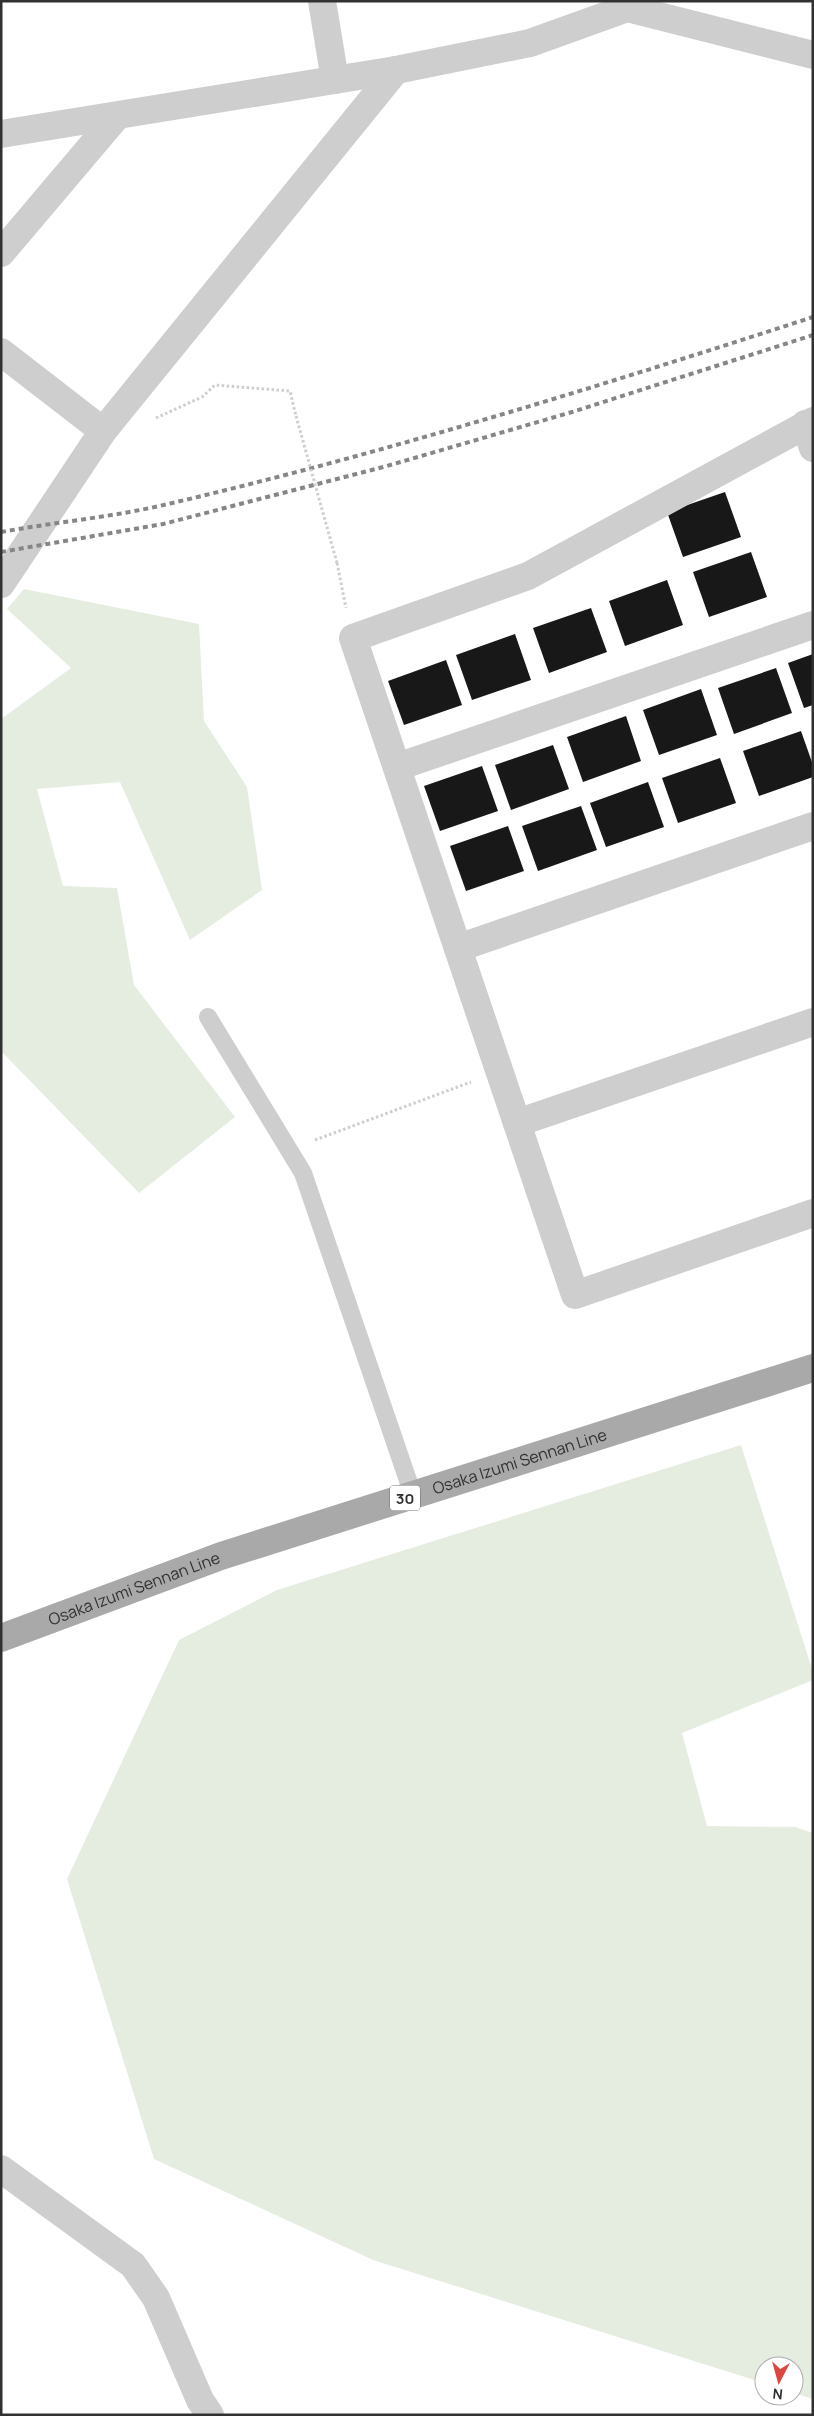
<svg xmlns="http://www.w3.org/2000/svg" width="814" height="2416" font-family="Manrope,sans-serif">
<rect width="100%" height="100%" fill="#fff"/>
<g fill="#e5ede0">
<polygon points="24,589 199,624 204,721 247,787 262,890 190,940 120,782 37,789 63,886 117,888 134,985 235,1117 139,1193 1,1051 1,719 71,668 7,609"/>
<polygon points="741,1445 813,1672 813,1680 682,1733 707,1826 795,1827 813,1833 813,2399 794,2393 794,2366 764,2366 764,2383 373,2260 154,2159 67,1879 179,1640 277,1590"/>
</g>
<g fill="#181818">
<polygon points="725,492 741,537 683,557 667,512"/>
<polygon points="751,552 767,597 709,617 693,572"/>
<polygon points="667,580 683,625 625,646 609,601"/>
<polygon points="591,608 607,652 549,673 533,628"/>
<polygon points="515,634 531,680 472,700 456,655"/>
<polygon points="813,654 813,705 804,708 788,663"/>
<polygon points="446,660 462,705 404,725 388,681"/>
<polygon points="776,668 792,713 734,734 718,688"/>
<polygon points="701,689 717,735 659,755 643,710"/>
<polygon points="626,716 641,761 583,782 567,737"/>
<polygon points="801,731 813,765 813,777 759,796 743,751"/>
<polygon points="553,745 569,789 511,810 495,765"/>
<polygon points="720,758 736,803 678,823 662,778"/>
<polygon points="482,766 498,811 440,831 424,786"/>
<polygon points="648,782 664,827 606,847 590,803"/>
<polygon points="581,806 597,850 538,871 522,826"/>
<polygon points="508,826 524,871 466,891 450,846"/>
</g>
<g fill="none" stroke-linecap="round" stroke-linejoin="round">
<g stroke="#cecece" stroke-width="3" stroke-dasharray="2.5 2.5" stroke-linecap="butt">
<polyline points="156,418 202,397 215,385 290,391 296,416"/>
<polyline points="337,563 346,608"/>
<polyline points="315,1140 471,1082"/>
</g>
<polyline stroke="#cecece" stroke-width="18" points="208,1017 303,1173 413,1495"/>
<g stroke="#cecece" stroke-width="28">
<polyline points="322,1 335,80"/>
<polyline points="1,134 396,70 530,43 627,8 813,55"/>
<polyline points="1,253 117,116"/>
<polyline points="1,352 103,431"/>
<polyline points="813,421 528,576 353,638 575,1295 813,1213"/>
<polyline points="805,424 813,448"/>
<polyline points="1,584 103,431 396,70"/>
<polyline points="397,767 813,625"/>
<polyline points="458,948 813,826"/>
<polyline points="517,1123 813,1022"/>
<polyline points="1,2169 133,2265 156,2298 200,2400 210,2415"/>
</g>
<path stroke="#a9a9a9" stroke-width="28" id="s1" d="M1 1638 221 1556 813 1368"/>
<g stroke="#868686" stroke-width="4" stroke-dasharray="5 4" stroke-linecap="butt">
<path d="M1 532C56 522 114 517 168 504 386 453 600 386 813 317"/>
<polyline points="1,552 163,524 387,466 572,412 813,335"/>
</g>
<polyline stroke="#cecece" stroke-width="3" stroke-dasharray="2.5 2.5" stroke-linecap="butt" points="296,416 337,563"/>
</g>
<g text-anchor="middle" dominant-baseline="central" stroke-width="5" stroke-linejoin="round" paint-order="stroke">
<rect fill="#fff" stroke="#6f6f6f" stroke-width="1" x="390" y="1485.5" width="30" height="25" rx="4"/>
<g font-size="15" font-weight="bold" fill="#313131">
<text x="405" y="1498">30</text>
</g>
<g font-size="16" fill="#313131" stroke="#fff">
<text stroke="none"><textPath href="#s1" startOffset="548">Osaka Izumi Sennan Line</textPath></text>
<text stroke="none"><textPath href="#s1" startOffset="142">Osaka Izumi Sennan Line</textPath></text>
</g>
</g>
<rect width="814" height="2416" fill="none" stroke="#313131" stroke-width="5"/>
<g transform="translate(779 2381) rotate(186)"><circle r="24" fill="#ffffff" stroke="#adadad"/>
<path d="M0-4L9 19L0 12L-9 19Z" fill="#dc473f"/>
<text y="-8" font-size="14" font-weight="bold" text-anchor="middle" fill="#313131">N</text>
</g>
</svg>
